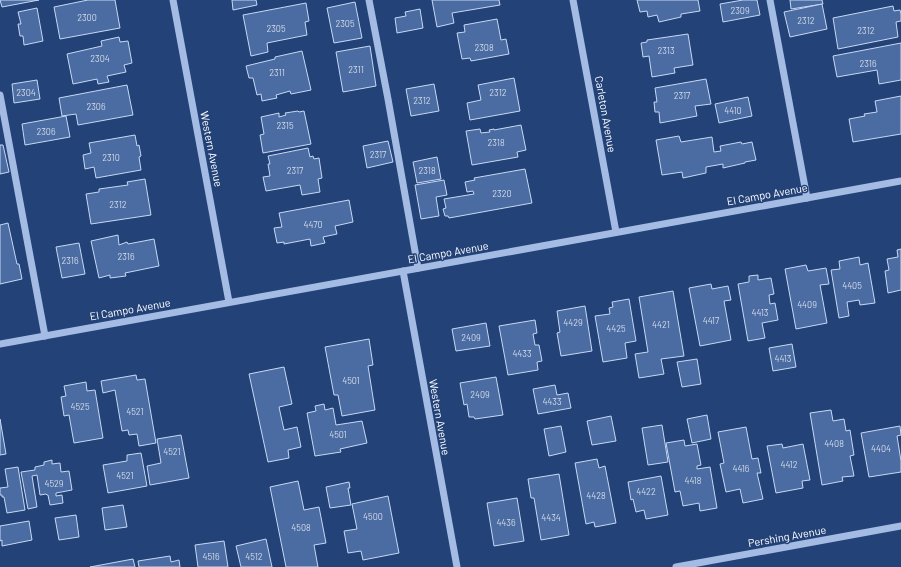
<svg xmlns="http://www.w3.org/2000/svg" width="901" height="567" font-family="Barlow,sans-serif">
<rect width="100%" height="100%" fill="#234278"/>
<g fill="#4b6ca2" stroke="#c7d8f3">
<polygon points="0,0 39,0 2,7"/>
<polygon points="88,0 115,0 120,28 60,39 54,7"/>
<polygon points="232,0 256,0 257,5 233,10"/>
<polygon points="432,0 499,0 500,5 452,13 454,23 437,27"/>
<polygon points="637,0 698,0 700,11 681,14 681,17 659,22 657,15 648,17 647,11 640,12"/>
<polygon points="743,0 757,0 760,15 723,22 720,4"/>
<polygon points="790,0 822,0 823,4 791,9"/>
<polygon points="355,2 362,38 334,43 327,8"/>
<polygon points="306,3 309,21 305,22 307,35 267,43 268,52 251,56 243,15"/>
<polygon points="822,4 827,29 790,37 784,12"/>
<polygon points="893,6 894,11 900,10 901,14 901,21 896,22 898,37 838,49 833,18"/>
<polygon points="37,8 43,41 24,45 23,36 20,36 18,24 21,24 18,12"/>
<polygon points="420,9 423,28 397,33 395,18 406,16 405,12"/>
<polygon points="497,19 501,40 506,39 509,54 471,61 470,58 462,59 457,33 465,32 464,25"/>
<polygon points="688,34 693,65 674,68 675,73 652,77 649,56 643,57 641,43 647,42 647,40"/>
<polygon points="119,37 120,42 128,41 132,63 124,65 126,72 107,76 109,82 98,84 97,79 73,84 67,54 102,46 101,41"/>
<polygon points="901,43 901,80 879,84 877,70 837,77 833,56"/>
<polygon points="370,46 376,86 343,92 336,52"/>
<polygon points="302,51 311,90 291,94 290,91 276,95 277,98 262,101 261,94 257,95 253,78 249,78 246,66 275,59 275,57"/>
<polygon points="514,78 520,111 470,120 467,103 481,100 478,85"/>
<polygon points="706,79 711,104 695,106 697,116 660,123 659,112 655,112 654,102 657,102 655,88"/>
<polygon points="37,80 40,99 14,103 12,84"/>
<polygon points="434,84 439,111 411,116 406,89"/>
<polygon points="127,85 133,115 78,125 76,114 62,116 59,98"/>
<polygon points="901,96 901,134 853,142 849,119 865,116 864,114 877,112 875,101"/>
<polygon points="748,97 752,116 719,123 715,104"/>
<polygon points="298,111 299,112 304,111 311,144 263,153 260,135 264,134 261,117 279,113 279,117 286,115 285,113"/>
<polygon points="66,116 70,137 25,145 22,124"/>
<polygon points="521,125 526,150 517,152 518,157 472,165 466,131 480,129 481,133 490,132 489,130 494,129 494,130"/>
<polygon points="135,135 137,146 139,145 141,156 139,157 141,170 96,178 94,167 85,169 83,155 91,153 89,143"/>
<polygon points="679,136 681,142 712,137 714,152 721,151 720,146 741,142 742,144 752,142 756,160 745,162 745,163 723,168 723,164 706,167 706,173 683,178 682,172 662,175 656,140"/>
<polygon points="388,141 393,162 367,168 363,146"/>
<polygon points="0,145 3,145 9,172 0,174"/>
<polygon points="308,148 310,157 313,156 314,159 319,158 322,178 318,179 320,192 302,195 300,185 266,191 263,177 270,176 268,164 270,164 268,156"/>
<polygon points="437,157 441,179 417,183 413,162"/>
<polygon points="525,169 532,203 449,218 448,216 445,216 443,209 446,208 444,199 474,194 473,191 467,192 465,182 475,180 474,178"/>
<polygon points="145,179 151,215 91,224 86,194 99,192 99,189 128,185 127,182"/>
<polygon points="444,180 447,195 436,197 439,216 421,219 415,185"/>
<polygon points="349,200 353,222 335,226 337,234 323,237 325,243 311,246 310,239 284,244 284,242 277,243 274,228 282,227 279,213"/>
<polygon points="8,223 17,264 19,264 22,279 0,284 0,225"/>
<polygon points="118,235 119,245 127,242 128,244 154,239 159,266 125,273 126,276 110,278 110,275 99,278 91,241"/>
<polygon points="79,243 85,274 62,278 56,247"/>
<polygon points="901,249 901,290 888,293 885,271 889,270 887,259 898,257 897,250"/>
<polygon points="859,257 860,265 868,263 875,303 860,305 859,300 847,302 849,316 839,318 831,270 840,269 839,261"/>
<polygon points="806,265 808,271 826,268 829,284 820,285 827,323 796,329 785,269"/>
<polygon points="758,275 758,280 771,278 774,294 769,295 770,304 775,303 778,320 762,323 765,338 748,341 738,284 749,282 749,276"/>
<polygon points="711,284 712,289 728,286 731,300 724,301 731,340 700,346 689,288"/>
<polygon points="673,291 684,356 661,359 664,374 639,378 635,354 648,352 639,297"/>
<polygon points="629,299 636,341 625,343 627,358 603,362 595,316 610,314 609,308 613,307 612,302"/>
<polygon points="585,306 592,351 561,356 557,333 560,332 557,311"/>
<polygon points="535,320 537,333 533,334 535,345 539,345 542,361 537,362 538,370 508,375 499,326"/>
<polygon points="486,323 490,346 456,351 452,329"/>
<polygon points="369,339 373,365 368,366 375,410 342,416 338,395 334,395 325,347"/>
<polygon points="792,344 796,367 773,371 769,348"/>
<polygon points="697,359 701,384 682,387 677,362"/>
<polygon points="284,367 292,404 279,407 284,430 297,427 301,447 288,450 289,458 268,462 249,374"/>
<polygon points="136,375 137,380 145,379 156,443 139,446 137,434 129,435 128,430 122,431 115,390 103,393 101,381"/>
<polygon points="496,377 503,415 475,419 474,417 469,417 467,404 464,405 460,383"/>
<polygon points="86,382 87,391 95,390 103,438 74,443 69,415 64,416 61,397 66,396 64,386"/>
<polygon points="555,385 557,395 568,393 571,408 538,414 533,389"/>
<polygon points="324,404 325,410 333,408 336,425 362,421 367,443 340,449 341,452 315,456 307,413 316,411 315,406"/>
<polygon points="831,410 833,421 844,419 846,431 850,430 854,455 850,456 854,476 842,477 843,481 822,485 810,413"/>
<polygon points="707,415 711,439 692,443 687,419"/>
<polygon points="611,416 616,441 592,445 587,421"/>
<polygon points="0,419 6,454 0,455"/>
<polygon points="662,425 668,462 648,465 642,428"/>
<polygon points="561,426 566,452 549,456 544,429"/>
<polygon points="900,426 901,435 897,436 901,461 901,472 869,477 861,433"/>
<polygon points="746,427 752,459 758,458 761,473 757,473 763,499 743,503 740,489 726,492 720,464 724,463 718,432"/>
<polygon points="181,435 189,478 150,485 147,466 161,463 157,439"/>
<polygon points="684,440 685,446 697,444 701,465 697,466 697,469 710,467 717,508 700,511 699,503 683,506 680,491 675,492 666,443"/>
<polygon points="782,444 783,448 803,444 810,480 802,481 803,488 776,493 767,446"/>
<polygon points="141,453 147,486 108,493 103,465 127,461 127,455"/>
<polygon points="597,459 599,468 605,466 616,523 595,527 594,522 586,524 575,463"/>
<polygon points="52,460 52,464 60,463 61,472 69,471 72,490 56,493 56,496 62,495 63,503 50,505 48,495 47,495 46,494 40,495 37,475 32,476 37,507 28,509 21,472 35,470 35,467 44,465 44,462"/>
<polygon points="18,467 25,510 7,513 4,497 2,497 2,495 0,495 0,488 8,487 5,469"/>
<polygon points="559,474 569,535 541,540 534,498 531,498 528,479"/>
<polygon points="661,476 668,515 646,519 644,510 636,512 633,499 631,500 628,482"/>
<polygon points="298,481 304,510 319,507 326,543 314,545 318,567 286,567 270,487"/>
<polygon points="349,482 350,488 348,488 351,505 330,508 326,487"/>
<polygon points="388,496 399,553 363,560 361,551 348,553 344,531 357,529 352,504"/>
<polygon points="517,498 524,541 494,546 487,503"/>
<polygon points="123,505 127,527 105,530 102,508"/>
<polygon points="76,515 79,537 59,540 55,518"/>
<polygon points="29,521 32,540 2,546 2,540 0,541 0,526"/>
<polygon points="266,539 272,567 241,567 236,546"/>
<polygon points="224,541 228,567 198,567 195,545"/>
<polygon points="170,556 171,562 179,560 180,567 139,567 138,561"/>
<polygon points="133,559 135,567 90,567"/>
</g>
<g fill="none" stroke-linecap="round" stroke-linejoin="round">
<g stroke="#a4bce4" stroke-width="7">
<polyline points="173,0 229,302"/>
<polyline points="369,0 388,99 418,268"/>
<polyline points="573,0 616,232"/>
<polyline points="770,0 807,198"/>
<polyline points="0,95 45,336"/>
<polyline points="403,271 457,567"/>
<polyline points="0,344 901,181"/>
<polyline points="676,567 901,526"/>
</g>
</g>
<g text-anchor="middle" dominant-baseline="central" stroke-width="3" stroke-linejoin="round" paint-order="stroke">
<g font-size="9" fill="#d2dae8">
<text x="740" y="10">2309</text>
<text x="87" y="17">2300</text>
<text x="806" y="20">2312</text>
<text x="345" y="23">2305</text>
<text x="276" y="28">2305</text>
<text x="866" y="30">2312</text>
<text x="484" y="47">2308</text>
<text x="666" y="50">2313</text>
<text x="100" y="58">2304</text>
<text x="868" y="63">2316</text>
<text x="356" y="69">2311</text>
<text x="277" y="72">2311</text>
<text x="26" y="92">2304</text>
<text x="498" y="92">2312</text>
<text x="682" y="95">2317</text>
<text x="422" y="100">2312</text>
<text x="96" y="106">2306</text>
<text x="733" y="110">4410</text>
<text x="285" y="125">2315</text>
<text x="46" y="131">2306</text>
<text x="496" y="142">2318</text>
<text x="378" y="154">2317</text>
<text x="111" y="157">2310</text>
<text x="295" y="170">2317</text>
<text x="427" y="170">2318</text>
<text x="502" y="193">2320</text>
<text x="118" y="204">2312</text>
<text x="313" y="224">4470</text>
<text x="126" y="256">2316</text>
<text x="70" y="260">2316</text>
<text x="852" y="285">4405</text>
<text x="807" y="304">4409</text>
<text x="760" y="312">4413</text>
<text x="711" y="320">4417</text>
<text x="573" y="322">4429</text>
<text x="661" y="324">4421</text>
<text x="616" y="328">4425</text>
<text x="471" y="337">2409</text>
<text x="522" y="353">4433</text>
<text x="783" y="358">4413</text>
<text x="351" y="380">4501</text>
<text x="480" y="394">2409</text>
<text x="552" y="401">4433</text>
<text x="80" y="406">4525</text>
<text x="135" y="411">4521</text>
<text x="338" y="434">4501</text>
<text x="834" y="443">4408</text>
<text x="881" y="448">4404</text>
<text x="172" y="451">4521</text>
<text x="789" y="464">4412</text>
<text x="741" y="468">4416</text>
<text x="125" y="475">4521</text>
<text x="693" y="480">4418</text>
<text x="54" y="483">4529</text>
<text x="646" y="491">4422</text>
<text x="596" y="495">4428</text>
<text x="373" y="516">4500</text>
<text x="551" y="517">4434</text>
<text x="506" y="522">4436</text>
<text x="301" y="527">4508</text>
<text x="211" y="556">4516</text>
<text x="254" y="556">4512</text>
</g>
<g font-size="11" fill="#fff" stroke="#234278">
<text transform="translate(606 114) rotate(80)">Carleton Avenue</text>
<text transform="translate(212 149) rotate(79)">Western Avenue</text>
<text transform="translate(767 194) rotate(-10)">El Campo Avenue</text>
<text transform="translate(448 252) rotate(-10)">El Campo Avenue</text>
<text transform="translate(130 309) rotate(-10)">El Campo Avenue</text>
<text transform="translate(440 417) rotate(80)">Western Avenue</text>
<text transform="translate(787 536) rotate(-10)">Pershing Avenue</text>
</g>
</g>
</svg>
